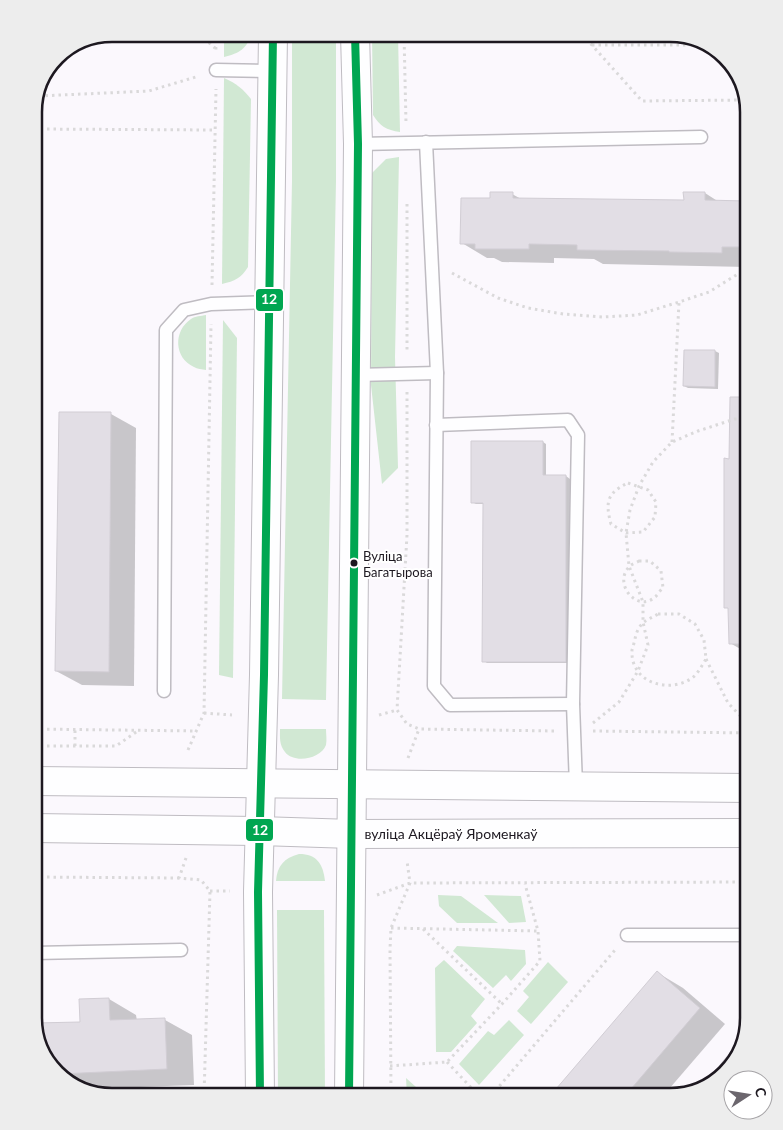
<svg xmlns="http://www.w3.org/2000/svg" width="783" height="1130" font-family="Lato,sans-serif">
<rect width="100%" height="100%" fill="#fbf8fd"/>
<g fill="#d1e8d3">
<path d="M224 34H252C246 49 240 53 224 57Z"/>
<polygon points="292,34 336,34 336,181 326,700 282,699 292,181"/>
<path d="M372 34H398L400 132C386 130 380 126 373 115Z"/>
<path d="M224 78C236 83 243 89 251 99L248 267C241 278 235 281 222 284Z"/>
<polygon points="399,157 395,357 398,468 382,484 371,385 372,173 386,159"/>
<path d="M206 315V370C202 369 197 369 194 367 174 358 173 331 191 319 195 316 201 316 206 315Z"/>
<polygon points="223,320 237,338 233,678 219,675"/>
<path d="M280 729H326C326 734 327 740 326 745 321 759 294 764 285 752 279 745 280 737 280 729Z"/>
<path d="M299 854C317 854 323 864 325 881H276C277 866 284 858 299 854Z"/>
<polygon points="438,895 461,896 498,923 457,923 439,906"/>
<polygon points="484,895 521,896 526,922 509,923"/>
<polygon points="277,910 324,910 325,1096 278,1096"/>
<polygon points="457,946 525,950 526,964 511,981 506,975 493,988 453,951"/>
<polygon points="444,960 485,999 471,1016 477,1023 451,1052 436,1052 435,968"/>
<polygon points="548,962 568,982 531,1024 517,1011 529,997 523,991"/>
<polygon points="509,1020 524,1035 479,1085 459,1064 488,1031 494,1035"/>
<polygon points="406,1078 426,1096 407,1096"/>
</g>
<g fill="#0003">
<polygon points="705,193 719,202 745,202 749,204 749,261 747,261 747,267 603,264 594,259 554,258 554,263 502,262 494,258 487,258 462,243 491,199 512,194 523,200 685,201"/>
<polygon points="715,351 719,353 718,389 688,388 684,386"/>
<polygon points="111,414 136,428 134,686 82,685 56,671"/>
<polygon points="730,437 749,437 749,654 730,643 730,609 725,607"/>
<polygon points="543,442 546,444 546,476 566,476 570,479 569,663 487,663 484,661 484,504 476,504 472,502"/>
<polygon points="658,973 683,988 725,1024 663,1096 552,1096"/>
<polygon points="109,999 136,1015 137,1021 165,1020 192,1035 194,1085 86,1089 69,1083 44,1057"/>
</g>
<g fill="#e2dee5" stroke="#d1cdd4">
<polygon points="490,192 513,192 513,198 684,200 683,192 705,192 705,200 746,201 745,247 722,247 722,253 669,252 669,251 577,250 577,245 529,244 529,249 475,249 475,244 460,244 461,198 490,198"/>
<polygon points="684,350 715,350 715,387 683,386"/>
<polygon points="730,397 749,397 749,644 729,644 728,608 724,608 724,458 729,459"/>
<polygon points="59,412 111,412 109,672 55,671"/>
<polygon points="471,441 543,441 543,475 566,475 566,662 482,662 483,503 471,503"/>
<polygon points="657,971 700,1008 625,1096 550,1096"/>
<polygon points="109,998 110,1020 165,1018 167,1069 60,1074 44,1057 35,1023 80,1022 79,999"/>
</g>
<g fill="none" stroke-linecap="round" stroke-linejoin="round">
<defs>
<g id="lane">
<polyline points="216,70 274,71"/>
<polyline points="426,142 437,373 434,686 450,705 573,704"/>
<polyline points="358,144 701,137"/>
<polyline points="356,375 437,373"/>
<polyline points="436,425 568,420 578,435 573,704 576,786"/>
<polyline points="164,691 166,330 184,310 211,304 269,302"/>
<polyline points="627,935 749,935"/>
<polyline points="34,953 181,950"/>
<polyline points="721,1075 740,1052"/>
</g>
<g id="secondary">
<polyline points="34,781 749,788"/>
<polyline points="34,828 260,831 352,834 749,833"/>
<polyline points="260,1096 258,892 264,675 273,34"/>
<polyline points="349,1096 358,144 355,34"/>
</g>
</defs>
<use href="#lane" stroke="#bfbcc2" stroke-width="15"/>
<use href="#secondary" stroke="#bfbcc2" stroke-width="30"/>
<g stroke="#dad9da" stroke-width="3" stroke-dasharray="2.5 4" stroke-linecap="butt">
<polyline points="116,34 116,36"/>
<polyline points="199,34 215,48"/>
<polyline points="215,34 216,50"/>
<polyline points="404,34 406,123"/>
<polyline points="582,34 642,101 746,100"/>
<polyline points="592,45 711,45"/>
<polyline points="39,96 149,91 199,76"/>
<polyline points="34,129 215,130"/>
<polyline points="407,204 407,353"/>
<polyline points="452,273 498,298 528,308 563,314 602,317 637,315 679,302 709,292 749,267"/>
<polyline points="212,285 216,89"/>
<polyline points="407,392 407,535 397,710 407,724 419,729 554,731"/>
<polyline points="672,442 679,302"/>
<path d="M628 483 648 490 656 502 655 517 643 532 626 533 611 524C605 502 607 493 628 483Z"/>
<path d="M639 561H650L661 571 663 588C660 590 658 595 655 597 637 613 613 584 629 567 631 564 636 563 639 561Z"/>
<path d="M658 614H679L695 624 704 640 706 659C702 665 698 674 692 678 669 694 630 683 632 650 633 647 634 643 635 639 636 633 639 626 644 622 648 619 653 617 658 614Z"/>
<polyline points="706,659 728,703 749,725"/>
<polyline points="204,713 232,715"/>
<polyline points="379,715 397,710"/>
<polyline points="593,723 619,702 638,671 648,645 643,622 643,602 629,566 626,533 630,510 639,486 653,462 672,442 698,431 735,419 749,418"/>
<polyline points="34,729 197,731"/>
<polyline points="593,731 749,733"/>
<polyline points="34,746 116,746 139,730"/>
<polyline points="75,746 75,730"/>
<polyline points="188,750 204,713 211,324"/>
<polyline points="408,758 419,729"/>
<polyline points="186,858 179,878 201,880 210,891 204,1096"/>
<polyline points="34,877 179,878"/>
<polyline points="210,891 230,891"/>
<polyline points="377,895 410,883 749,882"/>
<polyline points="391,928 538,931"/>
<polyline points="423,929 502,1004"/>
<polyline points="447,1062 479,1096"/>
<polyline points="390,1066 447,1062 502,1004 540,961 538,931 525,884"/>
<polyline points="391,1096 390,949 391,928 410,883 407,861"/>
<polyline points="491,1096 615,950"/>
</g>
<use href="#lane" stroke="#fefeff" stroke-width="12"/>
<use href="#secondary" stroke="#fefeff" stroke-width="28"/>
<defs>
<g id="bus-1">
<polyline points="260,1096 258,892 264,675 273,34"/>
<polyline points="349,1096 358,144 355,34"/>
</g>
</defs>
<use href="#bus-1" stroke="#fff" stroke-width="11"/>
<use href="#bus-1" stroke="#00a651" stroke-width="8"/>
</g>
<circle fill="#1d1820" stroke="#fff" stroke-width="2" cx="354" cy="563" r="4.5"/>
<g text-anchor="middle" dominant-baseline="central" stroke-width="4" stroke-linejoin="round" paint-order="stroke">
<g font-size="13" fill="#1d1820" stroke="#fff" text-anchor="start">
<text x="363" y="556">Вуліца<tspan x="363" dy="16">Багатырова</tspan></text>
</g>
<g font-size="14" fill="#1d1820" stroke="#fff">
<text x="451" y="833">вуліца Акцёраў Яроменкаў</text>
</g>
</g>
<path d="M0 0H783V1130H0ZM112 42H670A70 70 0 0 1 740 112V1018A70 70 0 0 1 670 1088H112A70 70 0 0 1 42 1018V112A70 70 0 0 1 112 42Z" fill="#ededed" fill-rule="evenodd"/>
<path fill="none" stroke="#1d1820" stroke-width="2.5" d="M112 42H670A70 70 0 0 1 740 112V1018A70 70 0 0 1 670 1088H112A70 70 0 0 1 42 1018V112A70 70 0 0 1 112 42Z"/>
<g stroke="#fff" stroke-width="2">
<rect x="255" y="288" width="29" height="24" rx="5" fill="#00a651"/>
<rect x="245" y="818" width="29" height="24" rx="5" fill="#00a651"/>
</g>
<g font-size="14" text-anchor="middle" font-weight="bold" fill="#fff">
<text x="269" y="304">12</text>
<text x="260" y="835">12</text>
</g>
<g transform="translate(748 1095) rotate(78)"><circle r="24" fill="#ffffff" stroke="#a5a3a6"/>
<path d="M0-4L9 19L0 12L-9 19Z" fill="#6b666d"/>
<text y="-8" font-size="14" font-weight="bold" text-anchor="middle" fill="#1d1820">С</text>
</g>
</svg>
